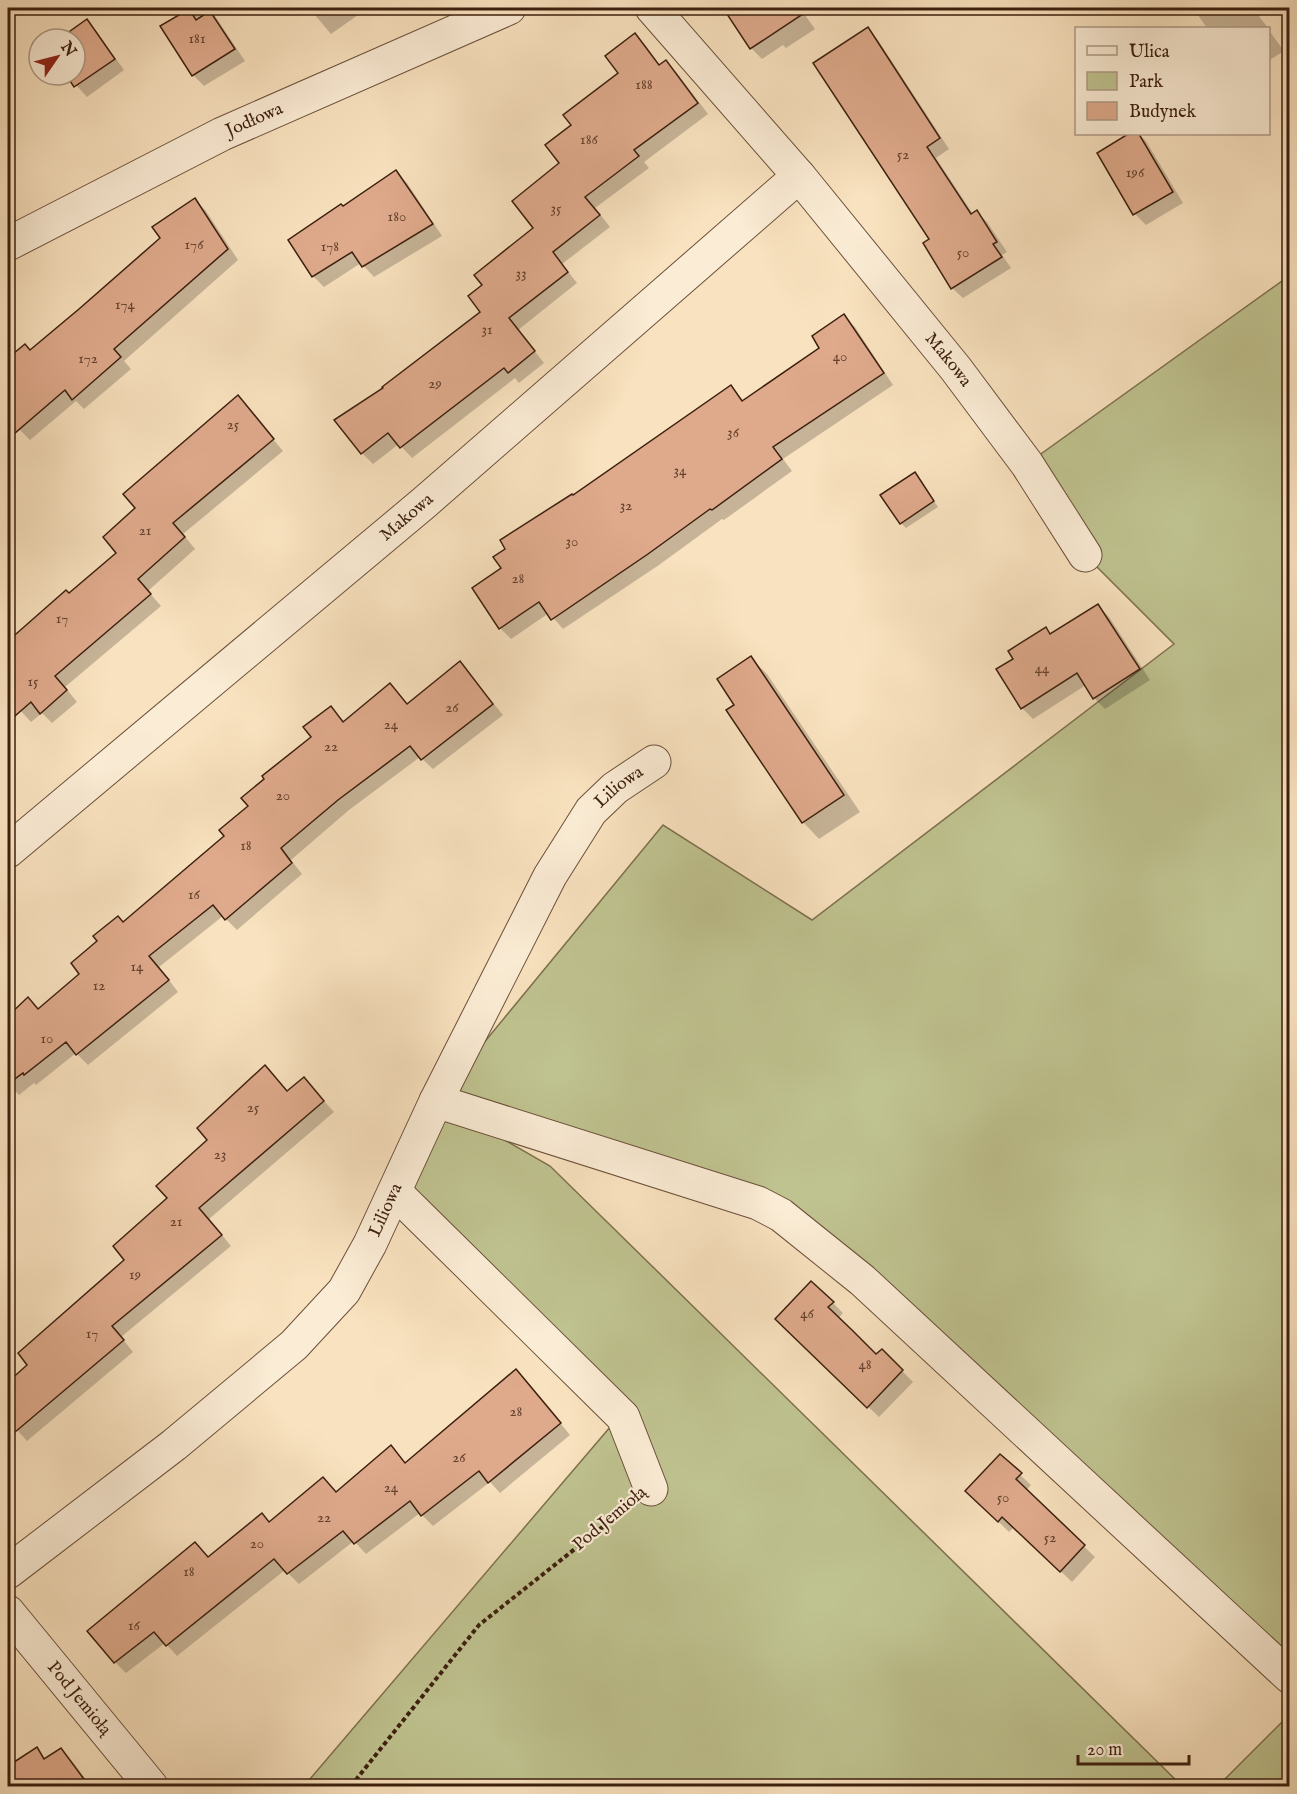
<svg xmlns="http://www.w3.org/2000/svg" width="1297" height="1794" font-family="'IM FELL English',serif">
<rect width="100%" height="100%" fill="#f9e2bf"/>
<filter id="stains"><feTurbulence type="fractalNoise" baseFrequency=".00333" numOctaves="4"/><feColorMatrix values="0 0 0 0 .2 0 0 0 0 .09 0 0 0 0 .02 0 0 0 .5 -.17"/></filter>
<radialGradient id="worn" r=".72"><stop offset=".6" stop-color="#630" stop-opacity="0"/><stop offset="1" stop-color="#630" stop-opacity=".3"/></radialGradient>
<g fill="#bfc390" stroke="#7e714f" stroke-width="1.5">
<polygon points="1289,276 1289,1677 781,1215 440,1103 550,1166 1182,1786 304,1786 611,1426 388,1208 436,1101 663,825 812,920 1174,644 1085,555 1027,464"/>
<polygon points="1289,1715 1289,1786 1218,1786"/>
</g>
<g fill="#0003">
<polygon points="193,8 208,8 213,13 245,61 204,86 193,75 162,27"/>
<polygon points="309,8 368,8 331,34"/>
<polygon points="724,8 800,8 815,29 786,48 783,45 762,59 751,48"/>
<polygon points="1193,8 1253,8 1268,28 1207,28"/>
<polygon points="87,21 97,32 124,70 87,97 67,75 75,75 75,39 62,39"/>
<polygon points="868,29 878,40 949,149 936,158 973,214 977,212 987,222 1007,252 1002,255 1011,268 963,298 952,288 931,240"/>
<polygon points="1268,29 1284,51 1268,61"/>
<polygon points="635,35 646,46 660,66 666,62 677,73 708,114 644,162 649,168 595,208 610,227 562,264 577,283 518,330 544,363 519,383 515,378 412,458 399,444 373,464 362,453 385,389 482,312 484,285 536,228 562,163 573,125 620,74"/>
<polygon points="1131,134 1138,134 1146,141 1183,203 1146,225 1135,214 1099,153"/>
<polygon points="396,172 407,183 442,236 374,277 361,263 324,287 313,276 290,240"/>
<polygon points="195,200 206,211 238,260 124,361 131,369 84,409 76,401 30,440 20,430 8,440 8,360 25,346 31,352 162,238"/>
<polygon points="844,316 855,327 893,385 783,459 792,471 724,520 722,519 659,565 563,629 549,613 511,639 500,628 504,569 572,496 731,387 744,401 822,348"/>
<polygon points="238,397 283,451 183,534 195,549 148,591 161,606 65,687 77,702 52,723 42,713 31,722 8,697 8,668 17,661 8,649 8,643 66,592 69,595 118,554 137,509"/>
<polygon points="915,474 938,507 906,528 901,523"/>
<polygon points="1098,606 1109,617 1150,680 1105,709 1094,698 1086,685 1033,719 1022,708 1015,659 1045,628 1051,634"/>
<polygon points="751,658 767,674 860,812 819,839 803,822 728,711 736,705"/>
<polygon points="460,663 503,715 433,769 420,757 349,810 291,860 302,874 237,930 223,916 159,967 178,992 88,1065 76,1053 36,1085 34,1083 19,1095 8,1083 8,1018 28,999 39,1010 81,975 123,924 226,836 250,806 314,738 331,708 345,722 390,685 408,705"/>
<polygon points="314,1090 334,1112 209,1219 231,1246 121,1337 133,1352 27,1441 8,1420 8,1384 29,1365 127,1260 210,1140 288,1093"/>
<polygon points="833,1303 843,1313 838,1319 876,1356 882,1351 913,1382 879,1417 777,1319"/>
<polygon points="527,1382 570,1435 500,1493 490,1482 433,1526 420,1513 366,1554 354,1541 299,1584 285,1570 177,1656 165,1643 126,1673 115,1662 209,1559 270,1523 323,1479 337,1493 391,1447 406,1464"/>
<polygon points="1000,1456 1031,1485 1026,1491 1095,1557 1072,1582 1014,1527 1009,1532 967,1491"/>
<polygon points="61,1750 72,1761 91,1786 8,1786 8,1779 40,1755 46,1760"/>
</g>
<g fill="#dfaa8c" stroke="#3c1f0e" stroke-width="1.5">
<polygon points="723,8 812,8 750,49"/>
<polygon points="189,9 196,20 210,11 235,49 192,76 160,26"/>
<polygon points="87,19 115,59 74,87 66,75 75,75 75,39 59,39"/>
<polygon points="868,27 940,138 927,147 971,214 977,210 997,242 993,244 1002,257 951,289 923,243 929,239 813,63"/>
<polygon points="635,33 659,65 666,60 698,103 634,150 639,156 585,197 600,215 553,252 568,272 509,318 535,351 508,373 504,368 400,448 388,433 361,454 334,420 383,388 382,387 480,312 468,296 482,285 474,275 533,228 512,201 559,163 545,145 571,125 563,115 618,73 605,56"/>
<polygon points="1128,134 1139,134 1173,192 1133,215 1097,153"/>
<polygon points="396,170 433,224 362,267 352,252 312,277 288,240 341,204 343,206"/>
<polygon points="195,198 228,249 114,349 121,357 72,400 65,390 8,439 8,358 25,344 30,350 79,309 160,238 152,227"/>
<polygon points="844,314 884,373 773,447 782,459 712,510 710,509 648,554 551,620 539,602 499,629 472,588 501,568 493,557 505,549 500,540 572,494 573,495 731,385 742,401 819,348 812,336"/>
<polygon points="238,395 274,439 173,523 185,537 138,579 151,594 55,676 67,690 40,714 31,702 8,722 8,641 66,590 69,593 116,553 103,537 135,508 123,494"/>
<polygon points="915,472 934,501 900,524 880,495"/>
<polygon points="1098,604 1140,669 1093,699 1077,673 1021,709 996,669 1013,659 1008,651 1046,627 1050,634"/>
<polygon points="751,656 844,795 802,823 726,710 734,705 717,679"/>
<polygon points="460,661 493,704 421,760 410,746 338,800 281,848 292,863 225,920 213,905 149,956 169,980 76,1055 66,1042 24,1075 23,1073 8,1084 8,1016 28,997 38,1009 79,974 71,963 97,941 93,936 118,916 123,922 224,836 219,830 248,806 241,798 264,779 262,776 311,737 303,727 331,706 343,722 390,683 407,704"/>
<polygon points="265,1065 287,1091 304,1077 324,1101 199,1208 222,1235 112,1326 124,1340 8,1438 8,1382 27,1365 18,1353 124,1260 113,1246 167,1198 156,1186 207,1140 197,1128"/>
<polygon points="811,1281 834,1302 828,1307 852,1330 876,1354 882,1349 903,1370 867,1408 775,1319"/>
<polygon points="516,1369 561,1423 488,1483 479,1471 421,1516 410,1501 354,1544 343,1531 287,1574 274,1559 166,1646 154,1632 114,1663 87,1631 195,1542 208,1557 262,1513 269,1522 323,1477 336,1492 391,1445 405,1463"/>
<polygon points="1000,1454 1022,1473 1016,1479 1085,1545 1060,1572 1002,1517 998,1522 965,1491"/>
<polygon points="37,1747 44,1759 61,1748 89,1786 8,1786 8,1766"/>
</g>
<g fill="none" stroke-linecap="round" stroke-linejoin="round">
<defs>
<g id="minor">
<path id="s1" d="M652 8 799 176 956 369 1027 464 1085 555"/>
<path id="s2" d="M8 244 222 134 509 8"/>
<path id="s3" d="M8 851 425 502 799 176"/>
<polyline points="436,1101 758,1203 781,1215 862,1280 1290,1677"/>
<polyline points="395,1192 623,1417 651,1489"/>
<path id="s4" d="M8 1572 174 1445 294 1345 344 1291 370 1244 436 1101 550 876 591 811 615 788 654 762"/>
<path id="s5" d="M8 1612 151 1786"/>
</g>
</defs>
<use href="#minor" stroke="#6b503a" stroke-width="35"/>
<polyline stroke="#3c1f0e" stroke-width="4" stroke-dasharray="4.5 3" stroke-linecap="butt" points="351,1786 479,1625 624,1510"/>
<use href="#minor" stroke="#fbecd5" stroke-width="33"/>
</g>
<g text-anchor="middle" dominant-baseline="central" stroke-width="4.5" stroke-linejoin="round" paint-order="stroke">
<g font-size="15" fill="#65422e">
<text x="197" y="38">181</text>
<text x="644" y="84">188</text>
<text x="589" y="139">186</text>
<text x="903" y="154">52</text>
<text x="1135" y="172">196</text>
<text x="556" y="208">35</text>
<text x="397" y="216">180</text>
<text x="194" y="244">176</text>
<text x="330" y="246">178</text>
<text x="963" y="252">50</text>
<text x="521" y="273">33</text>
<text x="125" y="304">174</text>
<text x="487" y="329">31</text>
<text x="840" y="356">40</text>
<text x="88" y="358">172</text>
<text x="435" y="383">29</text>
<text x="233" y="424">25</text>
<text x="733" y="432">36</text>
<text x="680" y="470">34</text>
<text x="626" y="505">32</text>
<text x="145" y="530">21</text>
<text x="572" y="541">30</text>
<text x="518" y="578">28</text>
<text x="62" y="618">17</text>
<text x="1042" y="668">44</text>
<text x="33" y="681">15</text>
<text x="452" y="707">26</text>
<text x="391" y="724">24</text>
<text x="331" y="746">22</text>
<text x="283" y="795">20</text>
<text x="246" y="845">18</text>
<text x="194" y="894">16</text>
<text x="137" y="966">14</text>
<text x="99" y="985">12</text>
<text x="47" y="1038">10</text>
<text x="253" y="1107">25</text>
<text x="220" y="1154">23</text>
<text x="176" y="1221">21</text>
<text x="135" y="1274">19</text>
<text x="807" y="1313">46</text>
<text x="92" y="1333">17</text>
<text x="865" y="1364">48</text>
<text x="516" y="1411">28</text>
<text x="459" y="1457">26</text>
<text x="391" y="1487">24</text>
<text x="1003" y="1497">50</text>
<text x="324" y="1517">22</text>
<text x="1050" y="1537">52</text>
<text x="257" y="1543">20</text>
<text x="189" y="1571">18</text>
<text x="134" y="1625">16</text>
</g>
<g font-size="18" fill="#3c1f0e" stroke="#fbecd5">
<text stroke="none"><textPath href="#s2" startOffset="276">Jodłowa</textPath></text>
<text stroke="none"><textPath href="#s1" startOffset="460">Makowa</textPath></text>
<text stroke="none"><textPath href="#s3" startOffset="520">Makowa</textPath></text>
<text stroke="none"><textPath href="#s4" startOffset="1016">Liliowa</textPath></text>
<text stroke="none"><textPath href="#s4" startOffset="530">Liliowa</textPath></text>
<text transform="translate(610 1519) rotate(-40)">Pod Jemiołą</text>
<text stroke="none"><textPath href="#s5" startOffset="112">Pod Jemiołą</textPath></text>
</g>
</g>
<rect width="1297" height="1794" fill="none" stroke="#f9e2bf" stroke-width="30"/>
<rect x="9" y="9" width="1279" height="1776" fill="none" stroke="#3c1f0e" stroke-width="3"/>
<rect x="15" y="15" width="1267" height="1764" fill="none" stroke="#3c1f0e" stroke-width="1.5"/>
<rect x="1075" y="27" width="195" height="108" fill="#fbecd5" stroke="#af9a85" stroke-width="1.5"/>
<rect x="1087" y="46" width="30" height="9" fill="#fbecd5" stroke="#af9a85" stroke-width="1.5"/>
<text x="1129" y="57" font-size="18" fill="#3c1f0e">Ulica</text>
<rect x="1087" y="72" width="30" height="18" fill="#bfc390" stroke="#af9a85" stroke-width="1.5"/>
<text x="1129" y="87" font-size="18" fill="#3c1f0e">Park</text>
<rect x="1087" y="102" width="30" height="18" fill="#dfaa8c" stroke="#af9a85" stroke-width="1.5"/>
<text x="1129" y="117" font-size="18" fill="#3c1f0e">Budynek</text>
<g transform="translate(57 57) rotate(55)"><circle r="28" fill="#fbecd5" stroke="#af9a85" stroke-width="1.5"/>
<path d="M0-4.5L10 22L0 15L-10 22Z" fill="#8f2418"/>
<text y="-9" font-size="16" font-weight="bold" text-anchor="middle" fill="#3c1f0e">N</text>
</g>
<path d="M1078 1755v9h111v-9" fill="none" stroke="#3c1f0e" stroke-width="3"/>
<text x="1087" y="1755" font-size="18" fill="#3c1f0e" stroke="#fbecd5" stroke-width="4.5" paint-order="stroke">20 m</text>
<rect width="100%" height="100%" filter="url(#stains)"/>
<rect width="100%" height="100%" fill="url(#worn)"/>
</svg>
